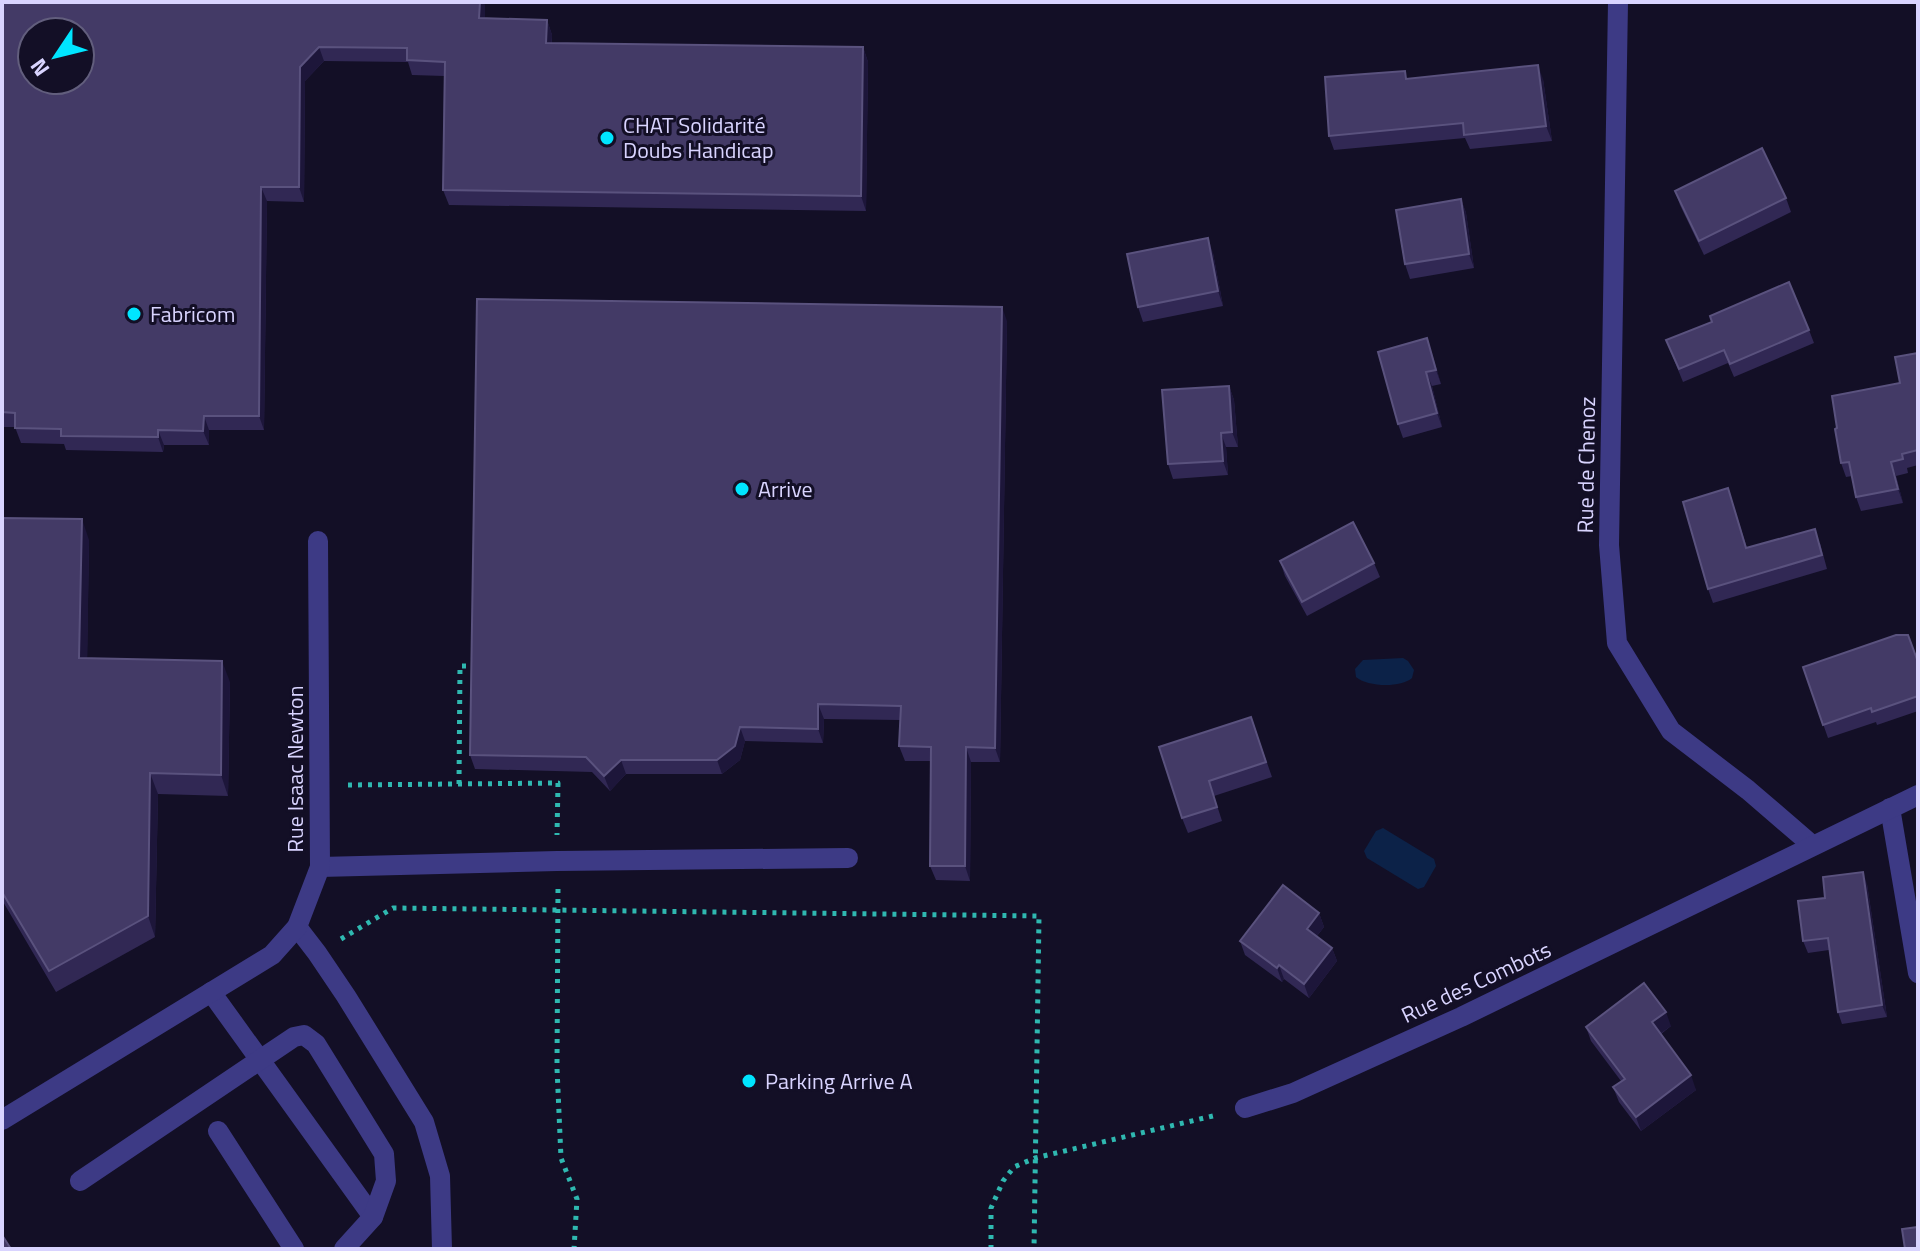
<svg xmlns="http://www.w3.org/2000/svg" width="1920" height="1251" font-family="'Titillium Web',sans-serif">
<rect width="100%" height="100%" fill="#130f26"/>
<g fill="#0c2248">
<path d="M1403 658 1408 661 1414 670 1412 678C1401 688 1367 687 1356 677L1355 669 1363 660Z"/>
<polygon points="1383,828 1434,859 1436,866 1424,887 1418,889 1367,858 1364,851 1376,831"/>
</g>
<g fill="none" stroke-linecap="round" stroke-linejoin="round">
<g stroke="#2fb8b0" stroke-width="5" stroke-dasharray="4 6" stroke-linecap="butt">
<polyline points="459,784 460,666 477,666"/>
<polyline points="348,785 558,783 557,835"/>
<polyline points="558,889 557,1068 561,1158 577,1199 574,1249"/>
<polyline points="341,939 393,908 1039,916 1034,1249"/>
<polyline points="991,1249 991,1208 1003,1181 1014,1167 1035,1158 1217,1115"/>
</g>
<g stroke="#3d3a85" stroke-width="20">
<polyline points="1618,2 1609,545 1617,643 1671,731 1748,790 1812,845"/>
<polyline points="1890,808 1918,973"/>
<polyline points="320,867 557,861 848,858"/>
<polyline points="297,927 317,953 346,996 424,1122 440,1176 442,1249"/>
<polyline points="211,992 373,1217"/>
<polyline points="1245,1108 1293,1093 1461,1017 1918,795"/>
<polyline points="2,1120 272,955 297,927 320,867 318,541"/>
<polyline points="218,1131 294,1249"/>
<polyline points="80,1181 294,1037 304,1035 316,1044 384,1154 386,1181 373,1217 344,1249"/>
</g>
</g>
<g fill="#312854">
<polygon points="2,2 485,5 485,18 547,20 552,35 552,43 863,47 868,62 866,211 449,205 443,190 444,76 412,75 408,62 324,61 305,81 304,202 267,201 264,430 209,430 209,445 164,445 163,452 66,450 64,444 21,443 15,427 2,427"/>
<polygon points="1408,79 1543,79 1552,141 1470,149 1465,138 1334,150 1329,136"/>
<polygon points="1675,191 1786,198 1791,212 1704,255 1680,205"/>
<polygon points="1461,199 1466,213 1474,268 1410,279 1405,264"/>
<polygon points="1213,253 1223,306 1143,322 1138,307"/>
<polygon points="1007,321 1000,762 971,762 970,881 936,880 930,866 931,761 905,761 899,746 900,720 824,719 823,743 745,741 740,760 722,774 626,774 610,791 592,772 475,769 470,755"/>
<polygon points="1809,330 1814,343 1734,377 1728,363 1683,382 1666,340"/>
<polygon points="1427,338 1441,384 1432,386 1442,427 1403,438 1398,424"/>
<polygon points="1918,353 1918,465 1907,468 1908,473 1896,476 1903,503 1861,511 1856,497 1852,476 1846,477 1841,463 1837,428 1900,383"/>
<polygon points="1229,386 1234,400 1238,447 1226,447 1228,475 1173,479 1168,464"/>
<polygon points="1728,488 1747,548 1820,543 1827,569 1713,603 1708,589"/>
<polygon points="2,518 89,540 87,658 230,682 228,796 158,794 155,937 56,992 2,900"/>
<polygon points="1280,561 1374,563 1380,577 1307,616 1285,576"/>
<polygon points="1918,662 1918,711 1877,725 1876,722 1828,738 1803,667"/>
<polygon points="1251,717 1272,777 1214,796 1222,821 1188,833 1182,818"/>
<polygon points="1867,884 1887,1017 1842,1024 1838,1012 1829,950 1808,953 1803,941 1825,898"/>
<polygon points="1319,913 1324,927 1317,936 1332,948 1337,961 1309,998 1284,979 1282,982 1245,955 1240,941"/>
<polygon points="1671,1026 1661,1034 1696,1090 1641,1131 1619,1102 1613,1087 1621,1081 1591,1041 1586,1027"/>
</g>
<g fill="#1d163a">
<polygon points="480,2 484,2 485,5 485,33 479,18"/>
<polygon points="547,20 552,35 551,57 546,43"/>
<polygon points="319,47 324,61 305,81 304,202 299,187 300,67"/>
<polygon points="863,47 868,62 866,211 861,196"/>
<polygon points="1538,65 1543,79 1552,141 1546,126"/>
<polygon points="261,187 267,201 264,430 259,416"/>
<polygon points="1461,199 1466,213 1474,268 1469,254"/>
<polygon points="1208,238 1213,253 1223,306 1218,291"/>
<polygon points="1002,307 1007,321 1000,762 995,748"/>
<polygon points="1427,338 1432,353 1441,384 1436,370"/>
<polygon points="1426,372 1432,386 1442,427 1437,413"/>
<polygon points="1229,386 1234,400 1238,447 1232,432"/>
<polygon points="204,416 209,430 209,445 203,431"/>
<polygon points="158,430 164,445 163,452 158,437"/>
<polygon points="1221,433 1226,447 1228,475 1223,461"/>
<polygon points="1891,462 1896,476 1903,503 1898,489"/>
<polygon points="82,519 89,540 87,679 79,658"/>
<polygon points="222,661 230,682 228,796 221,775"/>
<polygon points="818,704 824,719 823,743 818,729"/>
<polygon points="740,727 745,741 740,760 722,774 717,760"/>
<polygon points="966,747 971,762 970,881 965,866"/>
<polygon points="621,760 626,774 610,791 604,776"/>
<polygon points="150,773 158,794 155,937 148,916"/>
<polygon points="1863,872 1867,884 1887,1017 1882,1005"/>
<polygon points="1319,913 1324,927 1312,942 1307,929"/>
<polygon points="1332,948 1337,961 1309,998 1304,984"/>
<polygon points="1279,965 1284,979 1282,982 1277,968"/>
<polygon points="1666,1012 1671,1026 1657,1036 1652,1022"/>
<polygon points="1691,1075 1696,1090 1641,1131 1636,1117"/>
</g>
<g fill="#433a66" stroke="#5a527e" stroke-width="2" fill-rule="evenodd">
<path d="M2 2H480L479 18 547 20 546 43 863 47 861 196 443 190 445 62 407 60V48L319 47 300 67 299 187H261L259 416H204L203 431 158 430V437L61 436V429L15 428V413L2 412ZM32 32H80V80H32Z"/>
<polygon points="1538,65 1546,126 1464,135 1463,123 1329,136 1325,77 1405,71 1406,79"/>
<polygon points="1762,148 1786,198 1699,241 1675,191"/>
<polygon points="1461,199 1469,254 1405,264 1396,210"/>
<polygon points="1208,238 1218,291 1138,307 1127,254"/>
<polygon points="1789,282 1809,330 1730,364 1724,350 1679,369 1666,340 1712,322 1710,316"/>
<polygon points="477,299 1002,307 995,748 966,747 965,866 930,866 931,747 899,746 901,706 818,704 818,729 740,727 735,746 717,760 621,760 604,776 586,757 470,755"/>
<polygon points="1427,338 1436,370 1426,372 1437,413 1398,424 1378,352"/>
<polygon points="1918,353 1918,450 1902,454 1903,459 1891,462 1898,489 1856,497 1849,462 1841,463 1835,429 1837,428 1832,396 1900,383 1895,357"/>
<polygon points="1229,386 1232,432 1221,433 1223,461 1168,464 1162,390"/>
<polygon points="1728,488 1746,548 1815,529 1822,555 1708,589 1683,502"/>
<polygon points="2,518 82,519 79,658 222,661 221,775 150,773 148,916 49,971 2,892"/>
<polygon points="1353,522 1374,563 1302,602 1280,561"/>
<polygon points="1896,635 1908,635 1918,662 1918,696 1872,712 1871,708 1823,725 1803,667"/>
<polygon points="1251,717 1266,762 1209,781 1217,807 1182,818 1159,747"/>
<polygon points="1863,872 1882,1005 1838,1012 1828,938 1803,941 1798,901 1825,898 1823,877"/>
<polygon points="1283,885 1319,913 1307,929 1332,948 1304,984 1279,965 1277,968 1240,941"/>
<polygon points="1644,983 1666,1012 1652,1022 1691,1075 1636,1117 1613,1087 1625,1079 1586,1027"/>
<polygon points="1918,1227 1918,1249 1905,1249 1902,1229"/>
<polygon points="2,1235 11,1249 2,1249"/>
</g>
<g fill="#00e5ff" stroke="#130f26" stroke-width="3">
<circle cx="607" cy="138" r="8"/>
<circle cx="134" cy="314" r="8"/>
<circle cx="742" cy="489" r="8"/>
<circle cx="749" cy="1081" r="8"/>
</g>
<g text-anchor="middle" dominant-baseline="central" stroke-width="6" stroke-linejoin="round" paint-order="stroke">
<g font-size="22" fill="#d9d4ff" stroke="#130f26" text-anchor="start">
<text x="623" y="125">CHAT Solidarité<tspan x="623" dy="25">Doubs Handicap</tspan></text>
<text x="150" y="314">Fabricom</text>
<text x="758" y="489">Arrive</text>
<text x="765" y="1081">Parking Arrive A</text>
</g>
<g font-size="22" fill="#d9d4ff" stroke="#130f26">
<text transform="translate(1586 465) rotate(-89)">Rue de Chenoz</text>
<text transform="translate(295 769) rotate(-90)">Rue Isaac Newton</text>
<text transform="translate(1476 982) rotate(-25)">Rue des Combots</text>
</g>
</g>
<rect width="1920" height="1251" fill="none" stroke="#d9d4ff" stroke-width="8"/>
<g transform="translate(56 56) rotate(235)"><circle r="38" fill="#130f26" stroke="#625e7d" stroke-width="2"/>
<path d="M0-6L14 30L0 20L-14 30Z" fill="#00e5ff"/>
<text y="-12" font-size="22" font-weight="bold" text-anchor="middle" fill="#d9d4ff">N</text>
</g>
</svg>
